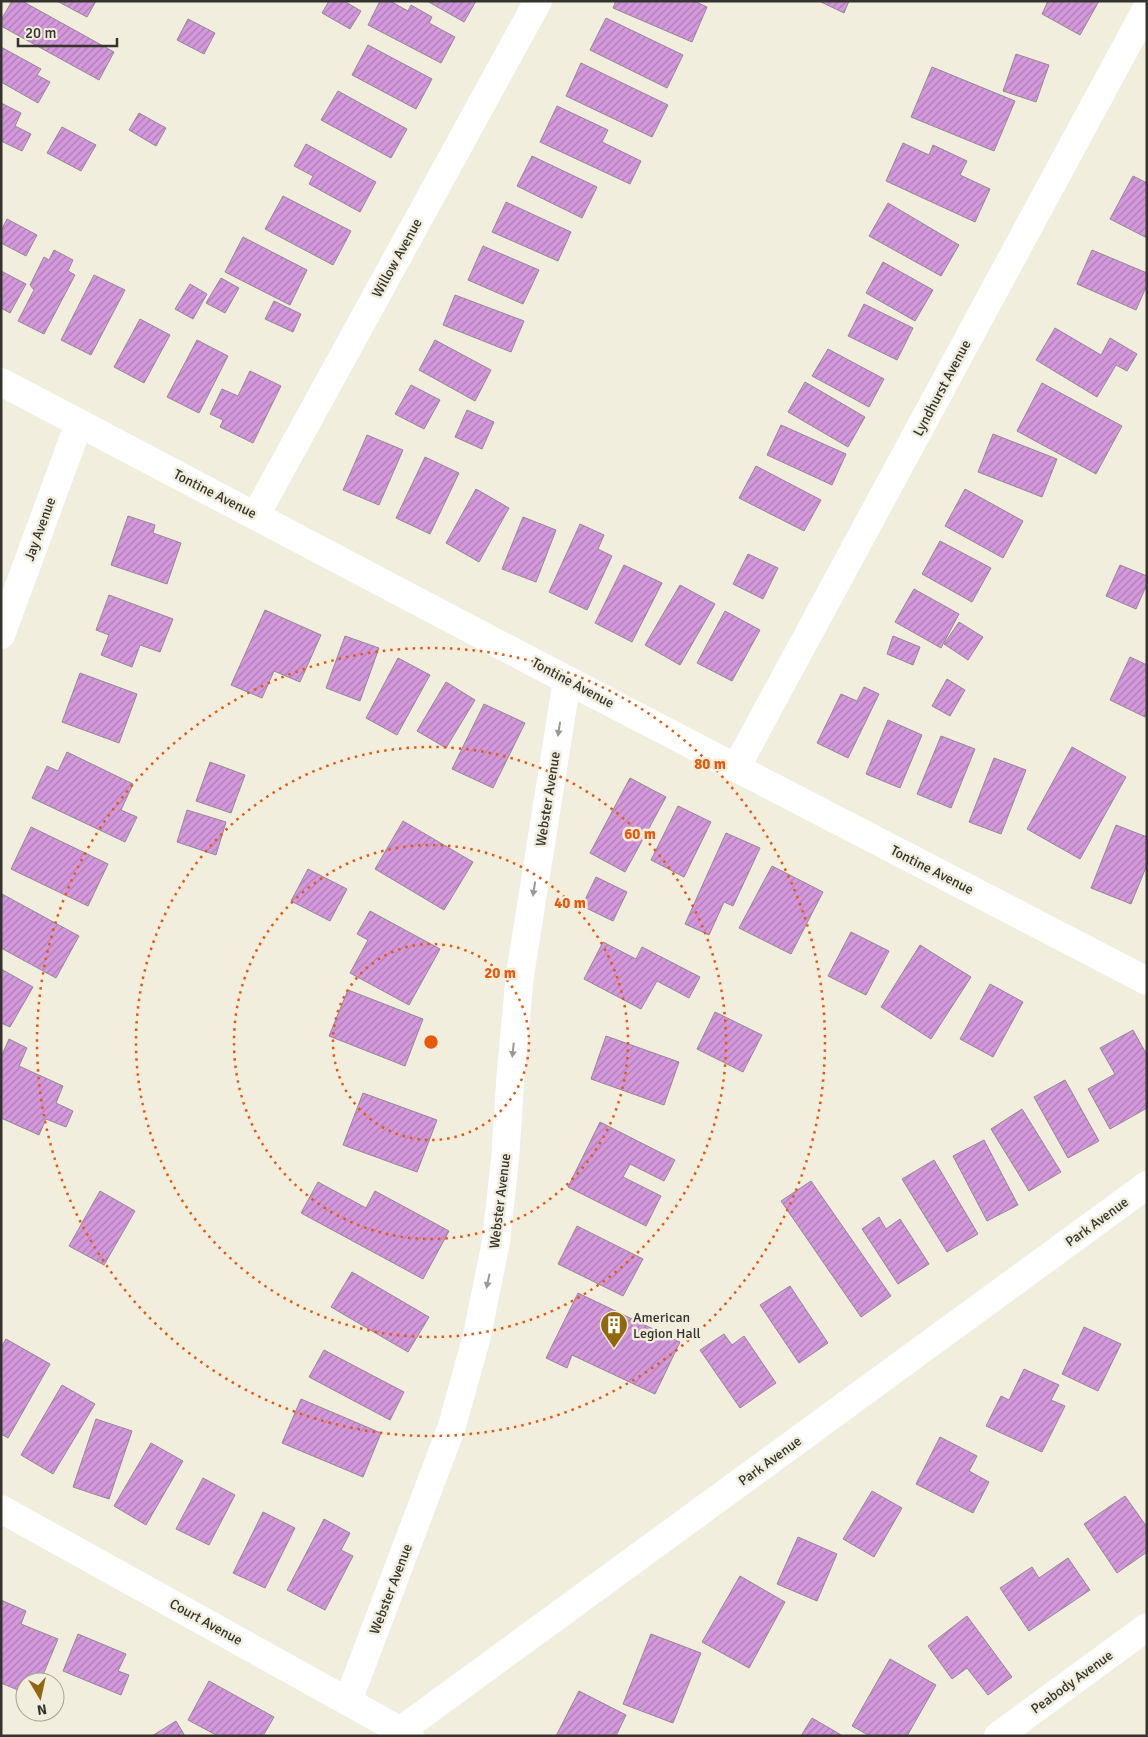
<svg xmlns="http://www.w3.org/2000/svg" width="1148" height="1737" font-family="Signika,sans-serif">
<defs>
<pattern id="building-hatch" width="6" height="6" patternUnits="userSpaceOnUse" patternTransform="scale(1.25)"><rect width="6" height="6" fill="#d498dc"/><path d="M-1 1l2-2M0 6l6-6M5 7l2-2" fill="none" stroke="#ad7db3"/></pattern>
</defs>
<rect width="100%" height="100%" fill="#f1eede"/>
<g fill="url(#building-hatch)" stroke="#948995">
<polygon points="12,1 22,1 114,52 99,80 1,26 1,20"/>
<polygon points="57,1 96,1 87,17"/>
<polygon points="329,1 344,1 361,11 350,29 322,13"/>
<polygon points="380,1 390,1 408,11 411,5 432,17 429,23 455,37 441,63 368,25"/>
<polygon points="427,1 476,1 464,22"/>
<polygon points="616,1 694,1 707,7 692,42 613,8"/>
<polygon points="819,1 849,1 844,13"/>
<polygon points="1048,1 1099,1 1080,35 1042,14"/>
<polygon points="606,18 683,55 667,88 590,50"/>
<polygon points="188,19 215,33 204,54 177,40"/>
<polygon points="368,45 432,79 416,109 352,75"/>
<polygon points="1,47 41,69 37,75 50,82 38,103 1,82"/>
<polygon points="1016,54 1049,65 1036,102 1003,91"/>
<polygon points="581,63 668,105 652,137 566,96"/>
<polygon points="932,67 1015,101 994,151 911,117"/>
<polygon points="338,91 407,129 391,158 321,120"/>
<polygon points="1,103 21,113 15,126 31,134 22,151 1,141"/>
<polygon points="557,106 608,130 602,142 641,161 630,184 540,142"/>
<polygon points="139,113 166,128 156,146 129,130"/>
<polygon points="62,127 96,145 81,171 47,153"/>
<polygon points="903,143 929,155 933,145 967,161 960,175 990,189 975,222 886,181"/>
<polygon points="306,144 376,182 360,212 309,184 313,176 294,166"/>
<polygon points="532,156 597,187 582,218 517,186"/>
<polygon points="1133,176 1147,183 1147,238 1110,219"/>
<polygon points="283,196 351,231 333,265 265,229"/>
<polygon points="506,202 571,232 558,261 492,232"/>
<polygon points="888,203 959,245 941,276 869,236"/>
<polygon points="7,219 37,235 26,256 1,243 1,231"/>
<polygon points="243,237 307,270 290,305 225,272"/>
<polygon points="483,246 539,270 523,304 468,280"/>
<polygon points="54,250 73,260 68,271 75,275 44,334 18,321 34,290 30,285 44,257 49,260"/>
<polygon points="1092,250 1147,273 1147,285 1136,310 1077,284"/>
<polygon points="883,262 933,290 915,321 866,293"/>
<polygon points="1,271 26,284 10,313 1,308"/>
<polygon points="94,275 125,290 91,355 61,340"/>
<polygon points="221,278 239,288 225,313 206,303"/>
<polygon points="190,284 207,294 193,319 175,309"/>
<polygon points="455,295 524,321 511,352 443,325"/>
<polygon points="274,301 301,314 293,332 265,319"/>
<polygon points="864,304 913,328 897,360 848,336"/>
<polygon points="140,319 170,335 144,383 114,367"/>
<polygon points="1055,328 1101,355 1110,338 1137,354 1127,371 1116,365 1097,397 1036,360"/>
<polygon points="197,340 228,356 199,413 167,397"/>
<polygon points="435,340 491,370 475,401 419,370"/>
<polygon points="828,349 884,379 869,407 812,376"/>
<polygon points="250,371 281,386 253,443 220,427 223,420 210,414 222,389 238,396"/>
<polygon points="805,382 865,417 848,447 788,412"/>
<polygon points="1042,383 1122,426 1096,474 1017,431"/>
<polygon points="411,385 440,400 424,429 395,414"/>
<polygon points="467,410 494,422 482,449 455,437"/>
<polygon points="781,425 846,454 832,485 767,455"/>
<polygon points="993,434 1057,459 1042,497 978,472"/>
<polygon points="367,435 403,450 379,505 343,490"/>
<polygon points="425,457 459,473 430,534 396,518"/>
<polygon points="756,466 821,500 804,531 739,498"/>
<polygon points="476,489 509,508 479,562 446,543"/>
<polygon points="965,489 1023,521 1003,558 945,526"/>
<polygon points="128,516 155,525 153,533 181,543 167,584 111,565"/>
<polygon points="523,517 556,530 536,582 502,569"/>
<polygon points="580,524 604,535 598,549 612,556 587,610 549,592"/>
<polygon points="940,541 991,568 972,602 922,574"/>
<polygon points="748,554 778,568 763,599 733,584"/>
<polygon points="624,565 662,583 632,642 595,623"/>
<polygon points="1120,565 1147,576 1147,584 1136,609 1106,596"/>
<polygon points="680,585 715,604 680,665 645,645"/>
<polygon points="914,589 959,614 941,648 895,622"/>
<polygon points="109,595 173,619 160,652 140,645 132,667 101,655 109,635 96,630"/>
<polygon points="265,610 321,635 300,682 274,671 262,698 231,685"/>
<polygon points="725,611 760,630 732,681 697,663"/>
<polygon points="959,622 983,637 968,660 944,644"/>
<polygon points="345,636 379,648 360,701 326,688"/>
<polygon points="893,636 920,647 913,665 887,654"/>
<polygon points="1130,657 1147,665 1147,712 1145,717 1110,700"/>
<polygon points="398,658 430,675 397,735 366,718"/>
<polygon points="80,673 137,694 119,743 62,722"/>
<polygon points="947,679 965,690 950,716 932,706"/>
<polygon points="446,682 475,700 446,748 417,731"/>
<polygon points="864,687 879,694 848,758 817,743 841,694 857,701"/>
<polygon points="484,704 525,723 493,788 452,769"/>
<polygon points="888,720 922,735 900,788 866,774"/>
<polygon points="941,736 975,749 951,808 917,794"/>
<polygon points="1072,747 1126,777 1080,859 1027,829"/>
<polygon points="67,752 133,784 121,810 137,817 125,842 32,798 47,766 58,771"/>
<polygon points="994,758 1026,770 1001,834 969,822"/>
<polygon points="210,762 245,775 231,813 196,801"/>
<polygon points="630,778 666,797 625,872 590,853"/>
<polygon points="678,806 711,822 684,877 651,860"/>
<polygon points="187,810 226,822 216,855 177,842"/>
<polygon points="403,821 473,862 444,910 375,869"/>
<polygon points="1116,825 1147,837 1147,865 1131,904 1091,888"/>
<polygon points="31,827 108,864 88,906 11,869"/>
<polygon points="726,833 760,848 733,906 724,902 709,935 685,924"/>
<polygon points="772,866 823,892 791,954 739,928"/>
<polygon points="308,869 347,889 330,921 291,901"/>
<polygon points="596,877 627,892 613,921 582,906"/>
<polygon points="2,894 79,936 56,978 1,948"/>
<polygon points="370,911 440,949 409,1005 350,973 368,940 357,934"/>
<polygon points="851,932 889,951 866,995 828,976"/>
<polygon points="603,942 636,959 642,947 700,977 689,998 657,981 641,1009 584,979"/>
<polygon points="920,945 971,977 931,1039 881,1007"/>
<polygon points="1,969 33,987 10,1027 1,1023"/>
<polygon points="990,984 1023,1002 993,1057 960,1039"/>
<polygon points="348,990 423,1019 405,1066 329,1036"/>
<polygon points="715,1012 762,1035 743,1072 697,1049"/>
<polygon points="1133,1030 1147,1055 1147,1108 1110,1129 1088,1089 1115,1074 1100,1048"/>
<polygon points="606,1036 679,1062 664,1105 591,1079"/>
<polygon points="9,1039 27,1048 19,1066 63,1086 56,1103 73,1111 66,1127 46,1119 39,1135 1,1118 1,1057"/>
<polygon points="1065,1080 1099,1141 1068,1158 1034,1097"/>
<polygon points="363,1093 437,1120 417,1172 343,1145"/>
<polygon points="1022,1109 1061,1172 1029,1191 991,1129"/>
<polygon points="600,1122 675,1160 664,1181 630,1164 623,1177 661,1196 646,1226 568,1187"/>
<polygon points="984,1140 1018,1205 987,1221 953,1156"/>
<polygon points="934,1160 978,1234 947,1252 902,1179"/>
<polygon points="811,1181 891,1296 861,1317 781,1201"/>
<polygon points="318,1182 366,1208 375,1191 449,1231 423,1279 301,1213"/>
<polygon points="100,1191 135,1211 104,1265 69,1246"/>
<polygon points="879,1217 886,1229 900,1219 929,1264 898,1284 862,1229"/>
<polygon points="577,1226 643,1259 623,1296 558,1264"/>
<polygon points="352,1272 429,1317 408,1352 331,1307"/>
<polygon points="790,1286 828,1343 799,1363 760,1305"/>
<polygon points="578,1293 680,1342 655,1394 572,1355 567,1368 546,1358"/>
<polygon points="1084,1327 1121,1344 1098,1391 1062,1374"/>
<polygon points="724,1334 732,1345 744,1336 776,1383 740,1408 700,1350"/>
<polygon points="6,1339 50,1364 8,1438 1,1434 1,1347"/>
<polygon points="324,1350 404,1392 390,1420 309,1377"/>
<polygon points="1024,1369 1059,1385 1051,1400 1065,1406 1042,1452 986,1426 1001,1396 1009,1400"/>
<polygon points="62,1385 95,1404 53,1474 21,1455"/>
<polygon points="301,1399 381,1433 363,1477 282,1443"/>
<polygon points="96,1419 132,1431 109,1499 73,1487"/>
<polygon points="940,1437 977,1456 969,1471 989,1482 973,1513 916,1484"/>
<polygon points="151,1443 183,1461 146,1525 114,1506"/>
<polygon points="203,1478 235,1495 209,1545 176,1529"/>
<polygon points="872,1491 902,1508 874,1557 843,1539"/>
<polygon points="1125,1496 1147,1527 1147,1552 1117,1573 1084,1524"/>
<polygon points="263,1512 295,1528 265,1588 233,1573"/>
<polygon points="324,1519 350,1533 341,1550 353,1556 325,1610 287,1590"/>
<polygon points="798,1537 837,1554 817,1601 777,1584"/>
<polygon points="1068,1558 1090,1590 1029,1631 1000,1588 1032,1567 1039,1578"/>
<polygon points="740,1576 785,1602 749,1668 702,1642"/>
<polygon points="1,1600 26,1611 21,1624 58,1639 40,1682 25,1682 25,1693 1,1683"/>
<polygon points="967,1616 1012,1677 988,1695 967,1668 952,1679 928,1646"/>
<polygon points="78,1634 126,1654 118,1671 129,1675 121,1695 63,1671"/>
<polygon points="651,1634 701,1653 673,1723 623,1704"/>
<polygon points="890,1659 936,1685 907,1736 870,1736 852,1726"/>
<polygon points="209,1681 274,1717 263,1736 218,1736 188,1720"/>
<polygon points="579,1691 626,1715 616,1736 556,1736"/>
<polygon points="812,1718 843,1736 801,1736"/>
<polygon points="176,1721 185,1736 152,1736"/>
</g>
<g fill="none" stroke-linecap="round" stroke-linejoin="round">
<g stroke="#fff" stroke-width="28">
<polyline points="1,382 567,680 1147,981"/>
<polyline points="256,515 538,1"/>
<polyline points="1,635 79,423"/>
<polyline points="736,768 1147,8"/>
<polyline points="1,1509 410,1736"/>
<polyline points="348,1701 451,1429 476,1340 496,1242 505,1159 511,1070 520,975 567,680"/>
<polyline points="998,1736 1147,1627"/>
</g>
<polyline stroke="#fff" stroke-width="28" points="393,1736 1147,1185"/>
</g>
<defs><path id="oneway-solid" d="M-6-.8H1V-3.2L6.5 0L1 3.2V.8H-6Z" transform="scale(1.25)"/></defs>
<g fill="#9a9996">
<use href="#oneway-solid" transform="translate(559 729) rotate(99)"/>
<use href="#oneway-solid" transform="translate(534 889) rotate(99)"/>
<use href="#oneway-solid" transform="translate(513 1050) rotate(96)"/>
<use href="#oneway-solid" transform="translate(488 1281) rotate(102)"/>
</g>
<g fill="none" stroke="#e8590c" stroke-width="2.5" stroke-dasharray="2.5 5">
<circle cx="431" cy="1042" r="98"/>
<circle cx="431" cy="1042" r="197"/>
<circle cx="431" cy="1042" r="295"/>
<circle cx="431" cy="1042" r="394"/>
</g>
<defs>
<symbol id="building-pin" viewBox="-11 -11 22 30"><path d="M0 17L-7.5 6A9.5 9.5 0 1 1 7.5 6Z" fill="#90690f" stroke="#f1eede"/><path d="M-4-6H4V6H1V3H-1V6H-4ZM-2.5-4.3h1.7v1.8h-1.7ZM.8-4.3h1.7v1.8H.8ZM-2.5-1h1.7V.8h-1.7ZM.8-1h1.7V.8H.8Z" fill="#fff"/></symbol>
</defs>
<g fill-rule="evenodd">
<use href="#building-pin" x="598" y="1309" width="32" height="43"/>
</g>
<g text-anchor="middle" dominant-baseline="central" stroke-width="5" stroke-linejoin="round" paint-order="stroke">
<g font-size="14" fill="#34332d" stroke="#f1eede">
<text transform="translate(397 258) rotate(-61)">Willow Avenue</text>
<text transform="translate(942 388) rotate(-62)">Lyndhurst Avenue</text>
<text transform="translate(215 494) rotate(27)">Tontine Avenue</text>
<text transform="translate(40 529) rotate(-70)">Jay Avenue</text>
<text transform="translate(573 683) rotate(28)">Tontine Avenue</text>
<text transform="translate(548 799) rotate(-81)">Webster Avenue</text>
<text transform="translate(932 870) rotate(27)">Tontine Avenue</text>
<text transform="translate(500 1201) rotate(-83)">Webster Avenue</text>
<text transform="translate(1097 1222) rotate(-36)">Park Avenue</text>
<text transform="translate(770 1461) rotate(-36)">Park Avenue</text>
<text transform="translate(391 1589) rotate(-69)">Webster Avenue</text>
<text transform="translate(206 1622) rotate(29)">Court Avenue</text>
<text transform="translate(1072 1682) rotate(-36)">Peabody Avenue</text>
</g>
<g font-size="14" fill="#34332d" stroke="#f1eede" text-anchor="start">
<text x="633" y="1317">American<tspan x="633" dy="16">Legion Hall</tspan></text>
</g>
</g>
<circle cx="431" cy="1042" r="8" fill="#e8590c" stroke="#f1eede" stroke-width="2.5"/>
<g font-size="15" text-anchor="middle" font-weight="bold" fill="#e8590c" stroke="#f1eede" stroke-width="5" stroke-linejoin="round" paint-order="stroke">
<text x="710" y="769">80 m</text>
<text x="640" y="839">60 m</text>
<text x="570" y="908">40 m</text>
<text x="500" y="978">20 m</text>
</g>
<rect width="1148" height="1737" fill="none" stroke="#34332d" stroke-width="5"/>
<g transform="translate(40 1697) rotate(171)"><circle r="24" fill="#f1eede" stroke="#a5a397"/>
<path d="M0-4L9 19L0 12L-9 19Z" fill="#90690f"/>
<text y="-8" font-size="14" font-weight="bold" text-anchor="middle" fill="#34332d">N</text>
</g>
<path d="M18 38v8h99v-8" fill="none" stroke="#34332d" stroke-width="2.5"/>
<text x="25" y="38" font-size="15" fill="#34332d" stroke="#f1eede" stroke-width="4" paint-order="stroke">20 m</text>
</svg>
